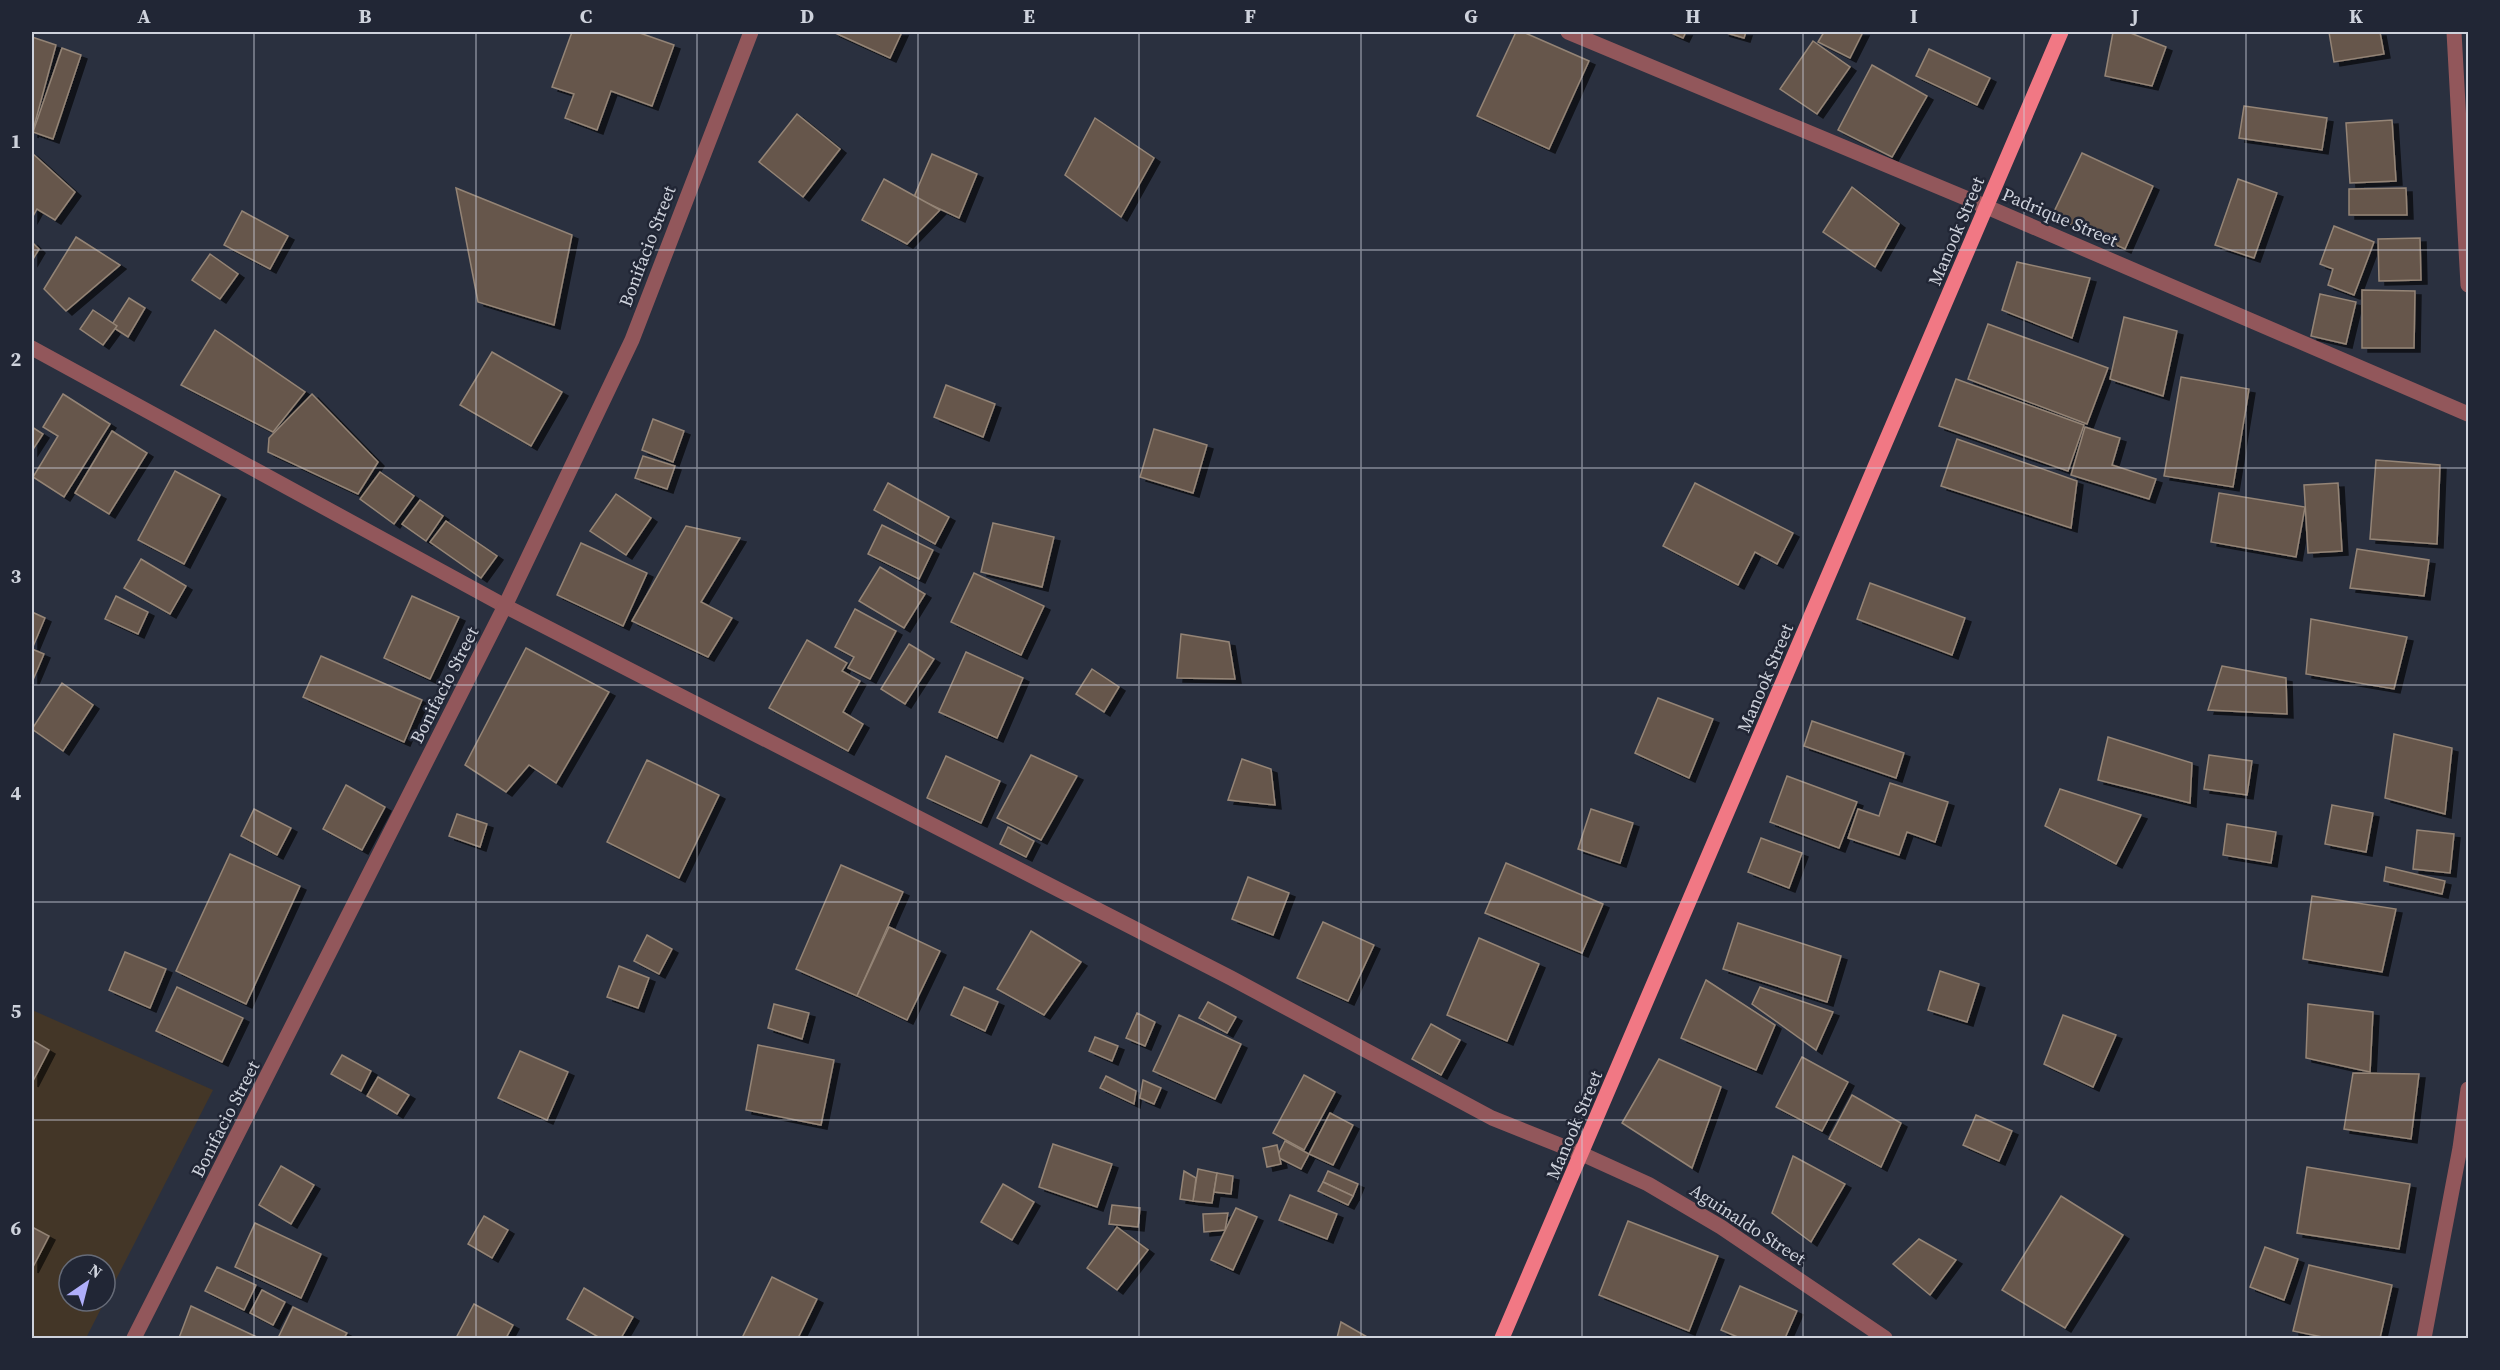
<svg xmlns="http://www.w3.org/2000/svg" width="2500" height="1370" font-family="'Source Serif 4',serif">
<defs>
<filter id="shadow"><feDropShadow dx="6" dy="4" stdDeviation="0" flood-color="#0009"/></filter>
</defs>
<rect width="100%" height="100%" fill="#2a303f"/>
<path fill="#433627" fill-rule="evenodd" d="M32 1010 213 1090 86 1338H32ZM69 1265H105V1301H69Z"/>
<g fill="#66574b" stroke="#948476" stroke-width="1.5" filter="url(#shadow)">
<polygon points="572,32 637,32 674,45 652,106 611,91 597,130 565,118 574,94 552,87"/>
<polygon points="833,32 902,32 890,58"/>
<polygon points="1516,32 1523,32 1589,61 1549,149 1477,116"/>
<polygon points="1669,32 1686,32 1683,38"/>
<polygon points="1723,32 1746,32 1744,38"/>
<polygon points="1824,32 1863,32 1850,58 1818,42"/>
<polygon points="2113,32 2128,32 2166,47 2152,86 2105,76"/>
<polygon points="2329,32 2380,32 2384,54 2334,62"/>
<polygon points="32,37 56,45 32,134"/>
<polygon points="1813,41 1850,67 1817,114 1780,89"/>
<polygon points="62,48 81,55 53,139 33,132"/>
<polygon points="1929,49 1990,78 1977,105 1916,76"/>
<polygon points="1872,65 1927,96 1892,157 1838,130"/>
<polygon points="2244,106 2327,118 2322,150 2239,138"/>
<polygon points="797,114 840,149 803,197 759,162"/>
<polygon points="1095,118 1154,158 1121,217 1065,175"/>
<polygon points="2392,120 2396,181 2350,183 2346,123"/>
<polygon points="32,153 75,192 55,220 37,209 32,218"/>
<polygon points="2082,153 2153,186 2125,249 2052,216"/>
<polygon points="932,154 977,174 959,218 914,197"/>
<polygon points="884,179 940,210 907,244 862,220"/>
<polygon points="2238,179 2277,193 2254,258 2215,245"/>
<polygon points="1852,187 1899,224 1875,267 1823,232"/>
<polygon points="456,188 572,235 554,325 478,302"/>
<polygon points="2406,188 2407,215 2349,215 2349,189"/>
<polygon points="242,211 288,236 270,269 224,245"/>
<polygon points="2334,226 2374,242 2354,295 2328,285 2333,269 2320,264"/>
<polygon points="76,237 120,265 66,311 44,289"/>
<polygon points="2420,238 2421,280 2379,281 2378,239"/>
<polygon points="32,242 39,249 32,261"/>
<polygon points="210,254 238,274 220,299 192,280"/>
<polygon points="2017,262 2090,278 2072,338 2002,310"/>
<polygon points="2362,290 2415,291 2414,348 2362,348"/>
<polygon points="2320,294 2356,302 2346,344 2311,336"/>
<polygon points="129,298 145,308 128,337 111,326"/>
<polygon points="93,310 117,326 103,345 80,329"/>
<polygon points="2124,317 2177,331 2163,396 2110,379"/>
<polygon points="1988,324 2108,368 2087,424 1968,379"/>
<polygon points="215,330 305,392 273,432 181,385"/>
<polygon points="492,352 562,392 531,446 460,405"/>
<polygon points="2181,377 2249,389 2233,487 2164,476"/>
<polygon points="1956,379 2084,425 2068,471 1939,426"/>
<polygon points="946,385 995,404 983,437 934,417"/>
<polygon points="63,394 110,424 64,497 33,477 58,436 43,427"/>
<polygon points="312,394 378,462 358,494 268,452 269,438"/>
<polygon points="653,419 684,431 673,462 642,450"/>
<polygon points="32,427 43,434 32,451"/>
<polygon points="2085,427 2120,438 2112,465 2156,479 2149,499 2071,475"/>
<polygon points="1154,429 1207,445 1193,493 1140,477"/>
<polygon points="112,431 147,453 109,514 75,493"/>
<polygon points="1957,439 2077,481 2071,528 1941,486"/>
<polygon points="643,456 675,466 667,489 635,478"/>
<polygon points="2376,460 2440,465 2437,544 2370,539"/>
<polygon points="175,471 220,495 184,564 138,540"/>
<polygon points="380,472 414,496 394,524 360,499"/>
<polygon points="888,483 949,517 935,544 874,510"/>
<polygon points="1695,483 1793,533 1777,564 1755,552 1738,585 1663,546"/>
<polygon points="2338,483 2342,551 2308,553 2304,485"/>
<polygon points="2219,493 2305,507 2296,557 2211,542"/>
<polygon points="616,494 651,518 626,555 590,531"/>
<polygon points="420,500 443,516 426,541 402,524"/>
<polygon points="446,521 497,556 481,578 430,542"/>
<polygon points="993,523 1054,537 1042,587 981,572"/>
<polygon points="882,525 933,550 919,579 868,554"/>
<polygon points="686,526 740,538 701,602 732,618 708,657 632,621"/>
<polygon points="581,543 647,573 623,626 557,595"/>
<polygon points="2357,549 2429,560 2424,596 2350,588"/>
<polygon points="141,559 186,586 170,614 124,588"/>
<polygon points="880,567 925,594 904,628 859,601"/>
<polygon points="974,573 1044,606 1021,655 951,622"/>
<polygon points="1870,583 1965,618 1952,655 1857,619"/>
<polygon points="116,596 148,612 138,634 105,619"/>
<polygon points="412,596 459,617 430,679 384,658"/>
<polygon points="855,609 896,631 870,679 848,668 854,657 835,647"/>
<polygon points="32,612 45,618 32,649 44,654 33,680 32,680"/>
<polygon points="2311,619 2407,637 2394,689 2306,674"/>
<polygon points="1181,634 1229,642 1235,679 1177,678"/>
<polygon points="807,640 847,663 842,671 860,681 843,712 863,724 848,751 769,708"/>
<polygon points="909,644 934,659 905,704 881,689"/>
<polygon points="526,648 609,692 556,783 529,765 506,792 465,765"/>
<polygon points="966,652 1023,678 997,738 939,712"/>
<polygon points="321,656 422,700 404,742 303,697"/>
<polygon points="2222,666 2286,678 2287,714 2208,710"/>
<polygon points="1092,669 1119,687 1104,712 1076,694"/>
<polygon points="62,683 93,705 63,751 32,729"/>
<polygon points="1658,698 1713,719 1689,778 1635,753"/>
<polygon points="1812,721 1904,753 1896,778 1804,746"/>
<polygon points="2394,734 2452,748 2445,814 2385,798"/>
<polygon points="2108,737 2192,763 2190,803 2098,780"/>
<polygon points="1031,755 1077,776 1041,840 997,818"/>
<polygon points="2209,755 2252,761 2247,795 2204,789"/>
<polygon points="946,756 1000,781 981,823 927,798"/>
<polygon points="1242,759 1271,769 1275,805 1228,800"/>
<polygon points="647,760 719,795 679,878 607,842"/>
<polygon points="1787,776 1857,802 1839,848 1770,822"/>
<polygon points="1890,783 1948,802 1935,842 1907,832 1899,855 1848,838 1858,809 1879,816"/>
<polygon points="346,785 385,807 362,850 323,829"/>
<polygon points="2060,789 2141,815 2116,864 2045,826"/>
<polygon points="2332,805 2373,813 2366,852 2325,844"/>
<polygon points="254,809 291,828 277,855 241,836"/>
<polygon points="1591,809 1633,823 1620,863 1578,849"/>
<polygon points="457,814 487,824 480,847 449,836"/>
<polygon points="2227,824 2276,832 2271,863 2223,855"/>
<polygon points="1008,827 1034,841 1026,857 1000,844"/>
<polygon points="2417,830 2454,834 2450,873 2413,869"/>
<polygon points="1761,838 1802,853 1789,888 1748,872"/>
<polygon points="230,854 300,886 246,1004 176,971"/>
<polygon points="1506,863 1603,904 1582,953 1485,913"/>
<polygon points="841,865 903,892 857,996 796,969"/>
<polygon points="2386,867 2445,881 2442,894 2384,881"/>
<polygon points="1248,877 1289,893 1273,935 1232,919"/>
<polygon points="2312,896 2396,909 2382,972 2303,959"/>
<polygon points="1323,922 1374,945 1348,1001 1297,978"/>
<polygon points="1738,923 1841,956 1827,1002 1723,969"/>
<polygon points="889,927 940,951 907,1020 857,996"/>
<polygon points="1031,931 1081,962 1044,1015 997,989"/>
<polygon points="647,935 672,949 659,974 634,961"/>
<polygon points="1479,938 1539,964 1507,1041 1447,1015"/>
<polygon points="125,952 166,969 150,1008 109,990"/>
<polygon points="619,966 649,978 638,1008 607,997"/>
<polygon points="1940,971 1979,984 1967,1022 1928,1010"/>
<polygon points="1706,980 1775,1025 1756,1070 1681,1038"/>
<polygon points="177,987 243,1018 222,1062 156,1031"/>
<polygon points="964,987 998,1002 985,1031 951,1015"/>
<polygon points="1760,987 1833,1012 1816,1050 1752,1004"/>
<polygon points="1208,1002 1236,1017 1227,1033 1199,1018"/>
<polygon points="774,1004 809,1013 802,1039 768,1028"/>
<polygon points="2308,1004 2373,1012 2370,1072 2306,1058"/>
<polygon points="1137,1013 1155,1022 1145,1046 1126,1038"/>
<polygon points="1179,1015 1241,1044 1215,1099 1153,1071"/>
<polygon points="2063,1015 2116,1035 2093,1087 2044,1064"/>
<polygon points="1431,1024 1460,1040 1441,1075 1412,1059"/>
<polygon points="1095,1037 1118,1046 1112,1061 1089,1051"/>
<polygon points="32,1040 49,1050 32,1083"/>
<polygon points="758,1045 834,1060 821,1125 746,1110"/>
<polygon points="520,1051 568,1072 547,1120 498,1098"/>
<polygon points="342,1055 371,1071 361,1091 331,1074"/>
<polygon points="1802,1057 1848,1082 1822,1131 1776,1107"/>
<polygon points="1659,1059 1721,1087 1692,1168 1622,1123"/>
<polygon points="2353,1073 2419,1074 2411,1139 2344,1129"/>
<polygon points="1304,1075 1335,1092 1304,1150 1273,1133"/>
<polygon points="1106,1076 1136,1091 1134,1104 1100,1088"/>
<polygon points="378,1077 409,1095 397,1114 367,1096"/>
<polygon points="1143,1080 1161,1088 1154,1104 1140,1098"/>
<polygon points="1852,1095 1901,1123 1881,1167 1829,1139"/>
<polygon points="1330,1113 1353,1125 1333,1165 1309,1154"/>
<polygon points="1976,1115 2012,1131 1999,1161 1963,1145"/>
<polygon points="1285,1141 1309,1154 1301,1169 1277,1157"/>
<polygon points="1053,1144 1112,1164 1097,1207 1039,1187"/>
<polygon points="1277,1145 1281,1164 1267,1167 1263,1148"/>
<polygon points="1793,1156 1845,1184 1811,1242 1772,1213"/>
<polygon points="281,1166 314,1185 291,1224 259,1205"/>
<polygon points="2307,1167 2410,1184 2399,1249 2297,1233"/>
<polygon points="1198,1169 1217,1173 1212,1203 1193,1201"/>
<polygon points="1184,1171 1196,1178 1193,1201 1180,1199"/>
<polygon points="1328,1171 1358,1184 1353,1196 1323,1182"/>
<polygon points="1217,1173 1233,1176 1231,1194 1214,1192"/>
<polygon points="1323,1182 1353,1196 1348,1205 1318,1191"/>
<polygon points="1003,1184 1034,1202 1012,1240 981,1222"/>
<polygon points="1290,1195 1337,1214 1327,1239 1279,1220"/>
<polygon points="2061,1196 2123,1235 2065,1328 2002,1290"/>
<polygon points="1112,1205 1140,1208 1138,1227 1109,1224"/>
<polygon points="1236,1208 1257,1217 1233,1270 1211,1260"/>
<polygon points="1228,1213 1225,1230 1204,1232 1203,1214"/>
<polygon points="484,1216 508,1230 492,1258 468,1244"/>
<polygon points="1628,1221 1718,1256 1689,1331 1599,1295"/>
<polygon points="255,1223 321,1254 301,1298 235,1267"/>
<polygon points="32,1227 49,1236 32,1269"/>
<polygon points="1117,1227 1148,1250 1117,1290 1087,1268"/>
<polygon points="1919,1239 1956,1260 1930,1295 1893,1264"/>
<polygon points="2265,1247 2298,1259 2284,1300 2250,1287"/>
<polygon points="2309,1265 2392,1285 2380,1338 2327,1338 2293,1331"/>
<polygon points="217,1267 256,1285 244,1310 205,1291"/>
<polygon points="772,1277 817,1299 798,1338 742,1338"/>
<polygon points="1740,1286 1797,1311 1785,1338 1740,1338 1721,1330"/>
<polygon points="584,1288 633,1317 621,1338 600,1338 567,1319"/>
<polygon points="262,1290 285,1302 273,1325 250,1313"/>
<polygon points="474,1304 513,1325 506,1338 456,1338"/>
<polygon points="191,1306 259,1338 179,1338"/>
<polygon points="293,1307 347,1333 344,1338 278,1338"/>
<polygon points="1341,1322 1369,1338 1337,1338"/>
</g>
<g fill="none" stroke-linecap="round" stroke-linejoin="round">
<g stroke="#92575b" stroke-width="15">
<polyline points="1568,32 1987,207 2468,414"/>
<polyline points="2454,32 2468,285"/>
<polyline points="32,348 505,606 1231,978 1492,1118 1582,1154 1648,1184 1721,1227 1885,1338"/>
<polyline points="134,1338 505,606 632,340 751,32"/>
<polyline points="2424,1338 2460,1148 2468,1089"/>
</g>
<polyline stroke="#f17884" stroke-width="15" points="1502,1338 2061,32"/>
</g>
<path fill="none" stroke="#ced2dc" stroke-width="1.5" stroke-opacity="0.55" d="M254 32V1338M476 32V1338M697 32V1338M918 32V1338M1139 32V1338M1361 32V1338M1582 32V1338M1803 32V1338M2024 32V1338M2246 32V1338M32 250H2468M32 468H2468M32 685H2468M32 902H2468M32 1120H2468"/>
<g text-anchor="middle" dominant-baseline="central" stroke-width="5" stroke-linejoin="round" paint-order="stroke">
<g font-size="18" fill="#ced2dc" stroke="#212635">
<text transform="translate(2060 217) rotate(23)">Padrique Street</text>
<text transform="translate(1956 231) rotate(-67)">Manook Street</text>
<text transform="translate(647 246) rotate(-69)">Bonifacio Street</text>
<text transform="translate(1765 678) rotate(-67)">Manook Street</text>
<text transform="translate(444 685) rotate(-63)">Bonifacio Street</text>
<text transform="translate(225 1119) rotate(-63)">Bonifacio Street</text>
<text transform="translate(1574 1125) rotate(-67)">Manook Street</text>
<text transform="translate(1748 1224) rotate(33)">Aguinaldo Street</text>
</g>
</g>
<rect width="2500" height="1370" fill="none" stroke="#212635" stroke-width="66"/>
<g transform="translate(87 1283) rotate(35)"><circle r="28" fill="#212635" stroke="#666b78" stroke-width="1.5"/>
<path d="M0-4.5L10 22L0 15L-10 22Z" fill="#afaefa"/>
<text y="-9" font-size="16" font-weight="bold" text-anchor="middle" fill="#ced2dc">N</text>
</g>
<rect x="33" y="33" width="2434" height="1304" fill="none" stroke="#ced2dc" stroke-width="2"/>
<g font-size="20" text-anchor="middle" font-weight="bold" fill="#ced2dc">
<text x="144" y="23">A</text>
<text x="365" y="23">B</text>
<text x="586" y="23">C</text>
<text x="807" y="23">D</text>
<text x="1029" y="23">E</text>
<text x="1250" y="23">F</text>
<text x="1471" y="23">G</text>
<text x="1693" y="23">H</text>
<text x="1914" y="23">I</text>
<text x="2135" y="23">J</text>
<text x="2356" y="23">K</text>
<text x="16" y="148">1</text>
<text x="16" y="366">2</text>
<text x="16" y="583">3</text>
<text x="16" y="800">4</text>
<text x="16" y="1018">5</text>
<text x="16" y="1235">6</text>
</g>
</svg>
